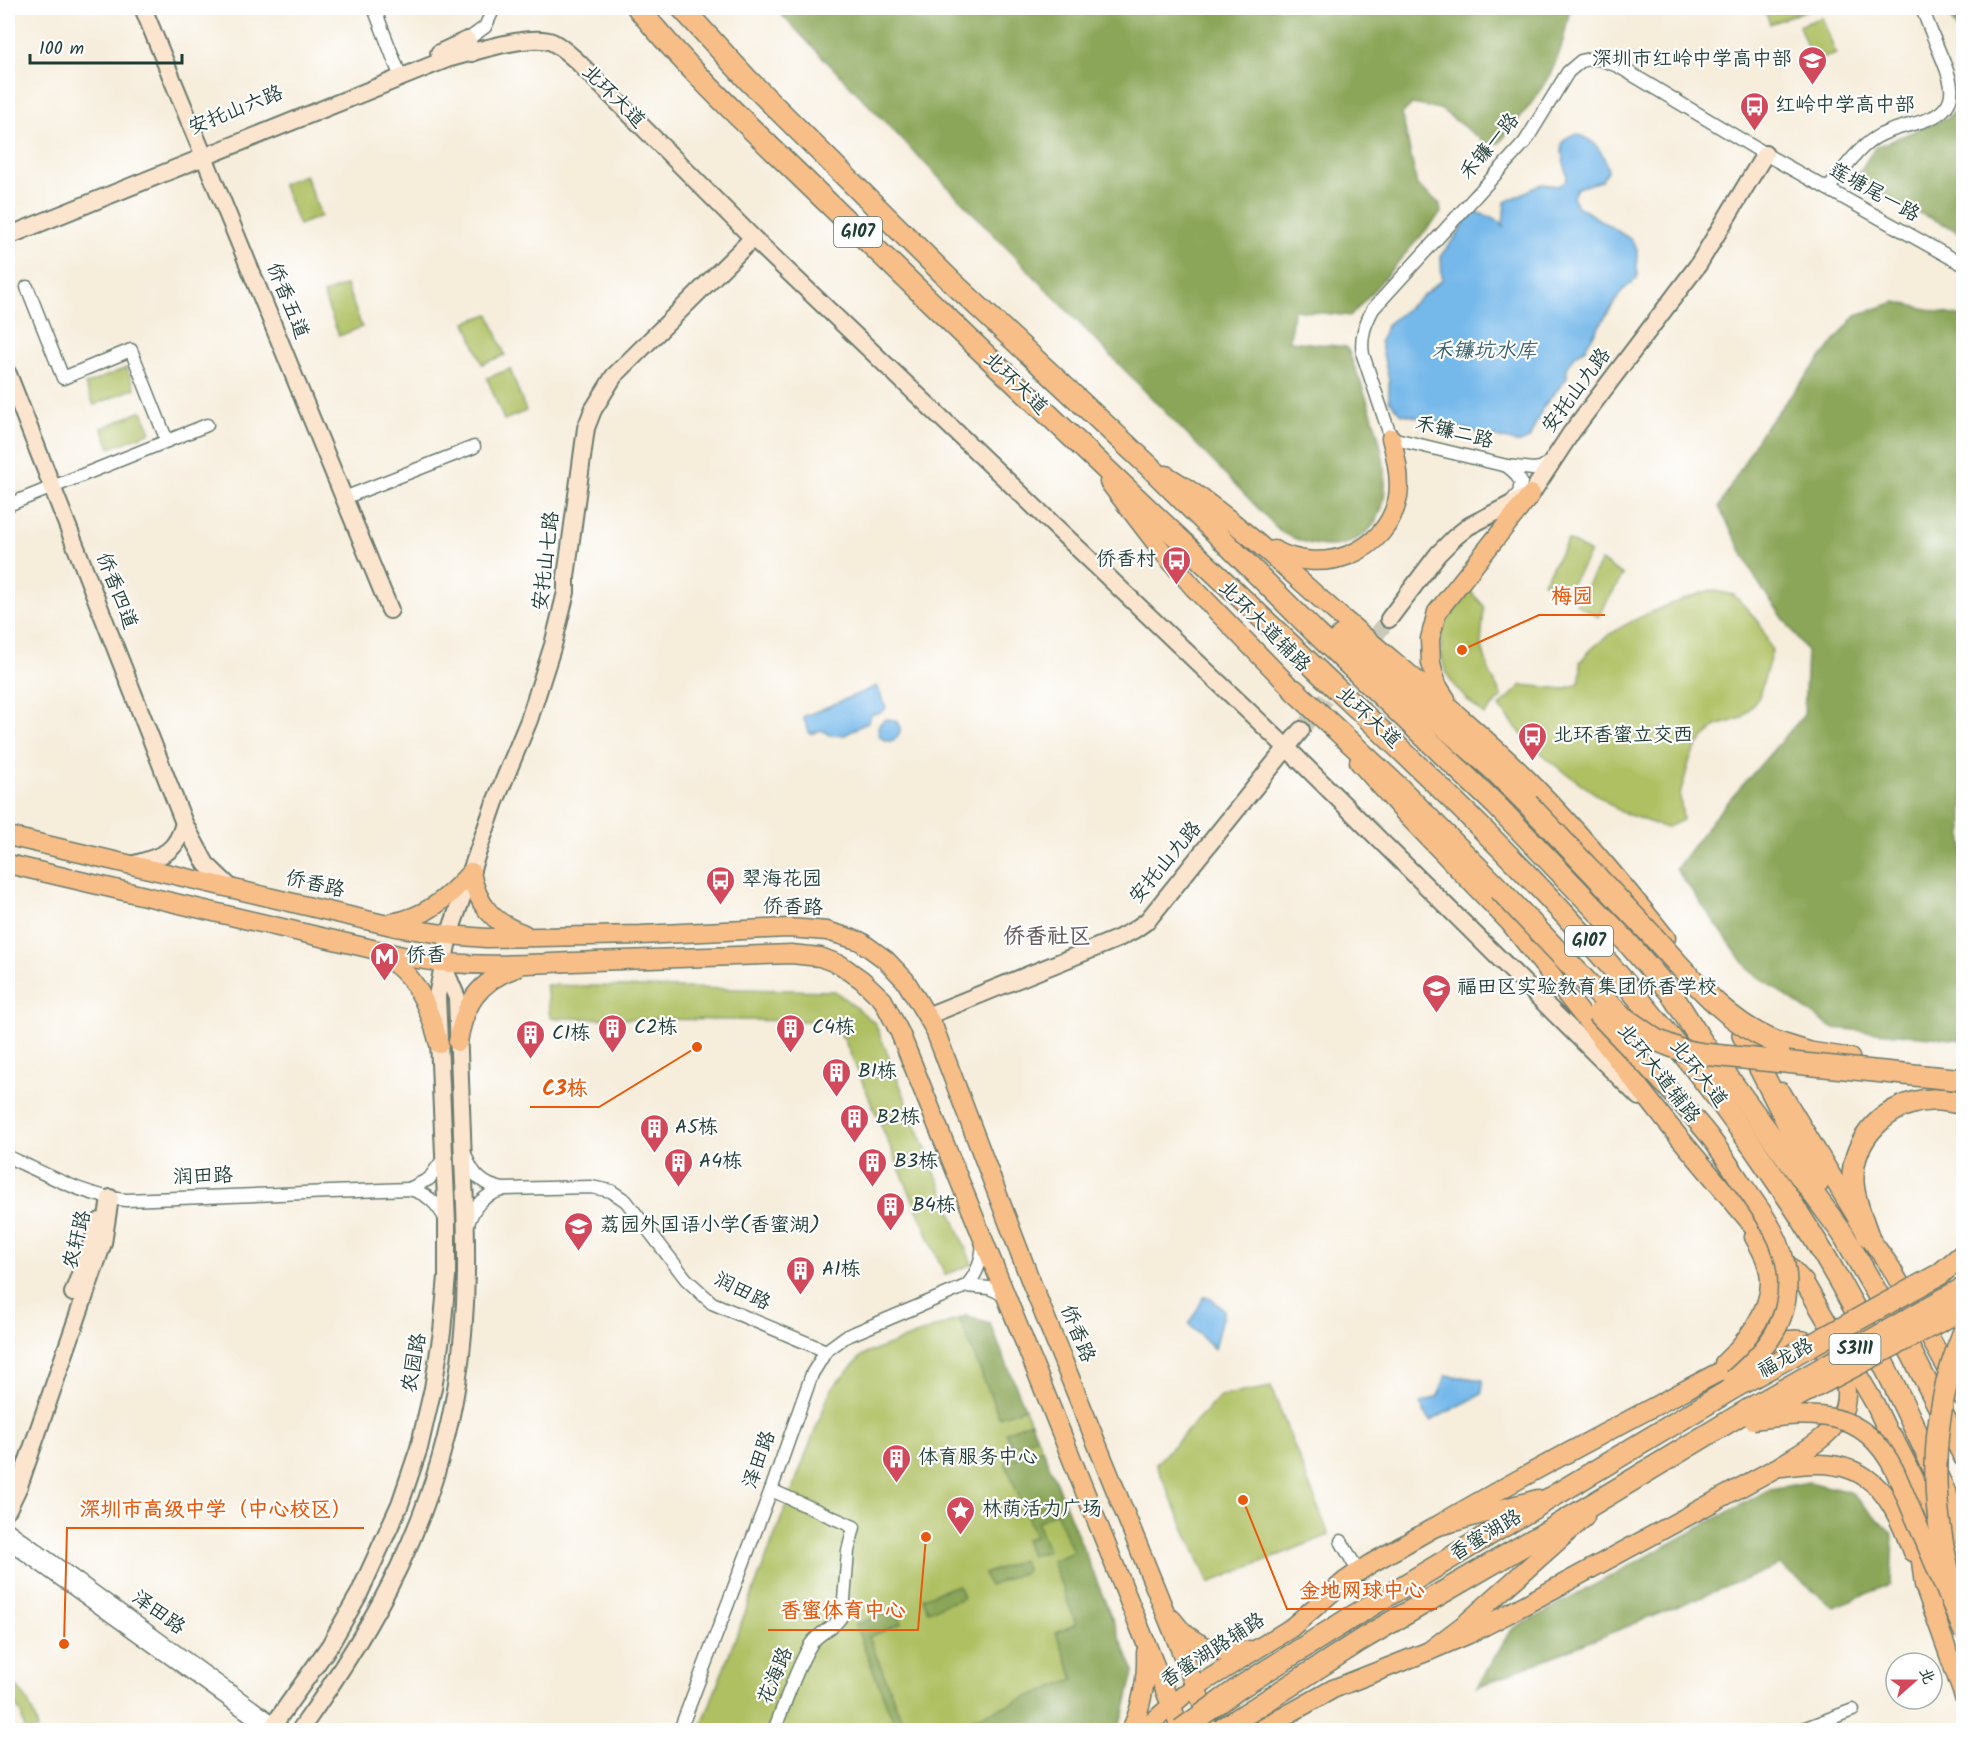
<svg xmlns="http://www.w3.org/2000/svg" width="1971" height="1738" font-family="Kalam,'LXGW WenKai TC',sans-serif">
<rect width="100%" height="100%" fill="#fff"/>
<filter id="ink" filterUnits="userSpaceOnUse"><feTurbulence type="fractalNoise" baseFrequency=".0167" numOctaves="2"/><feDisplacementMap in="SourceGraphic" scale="12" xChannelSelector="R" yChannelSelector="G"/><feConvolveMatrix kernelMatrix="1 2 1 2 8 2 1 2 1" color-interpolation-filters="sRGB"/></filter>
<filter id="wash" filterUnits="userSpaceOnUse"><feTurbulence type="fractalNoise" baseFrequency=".008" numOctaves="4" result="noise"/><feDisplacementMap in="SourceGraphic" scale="24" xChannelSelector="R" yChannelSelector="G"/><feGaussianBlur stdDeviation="1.35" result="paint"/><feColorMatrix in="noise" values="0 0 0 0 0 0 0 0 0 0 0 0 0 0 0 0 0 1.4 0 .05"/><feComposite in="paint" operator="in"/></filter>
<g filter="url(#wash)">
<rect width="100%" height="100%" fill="#f6eddb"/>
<g fill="#afc062" stroke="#677e4b" stroke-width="1.5">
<polygon points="1764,8 1813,8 1770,24"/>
<polygon points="1822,17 1836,54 1813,62 1799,26"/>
<polygon points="305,175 321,216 299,225 282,184"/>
<polygon points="346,285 362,327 339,336 323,294"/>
<polygon points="489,314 505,355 482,364 466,322"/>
<polygon points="126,368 135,388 94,405 85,385"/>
<polygon points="510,369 526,411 504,420 487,378"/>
<polygon points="142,411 151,432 110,448 102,428"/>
<polygon points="1568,540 1590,553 1565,595 1543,582"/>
<polygon points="1601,561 1623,575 1598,617 1576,604"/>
<path d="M1469 590 1484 606 1481 644 1489 671 1502 697 1484 715C1459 692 1440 679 1441 642 1442 633 1443 622 1447 614 1452 605 1463 597 1469 590Z"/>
<path d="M1711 590 1734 595 1759 622 1772 651 1759 697 1742 718 1716 726 1698 744 1690 759 1680 795 1683 820 1666 828 1621 812 1552 763 1525 738 1499 707 1522 685 1565 689 1579 683 1581 671 1580 662C1608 625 1668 604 1711 590Z"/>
<polygon points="546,985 835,991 875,1023 972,1264 945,1275 844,1039 825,1021 550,1018"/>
<polygon points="966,1316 990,1324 1134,1672 1125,1709 1117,1730 700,1730 831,1389 863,1355"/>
<polygon points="1271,1387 1329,1535 1209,1583 1156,1464 1220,1396"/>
<path d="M8 1680C26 1692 34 1710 38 1730H25L21 1713 8 1695Z"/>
</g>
<g fill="#8ba658" stroke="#557246" stroke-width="1.5">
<path d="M775 8H1570C1566 28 1563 47 1554 66 1542 93 1518 120 1499 143L1487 144 1440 109 1412 104 1402 114 1417 185 1440 204 1441 213 1351 316 1293 310 1290 341 1347 347C1364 394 1419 508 1355 540 1332 552 1303 544 1281 532Z"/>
<polygon points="1946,8 1963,8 1963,43"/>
<polygon points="1963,100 1963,235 1946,225 1901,205 1855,179 1875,147 1949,117"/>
<polygon points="1896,302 1963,317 1963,1040 1832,1028 1750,971 1676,869 1713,819 1804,715 1807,651 1758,583 1719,507 1762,431 1856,315"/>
<polygon points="966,1316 990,1324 1025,1408 999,1417 959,1318"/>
<polygon points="1031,1422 1037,1437 1012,1448 1006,1432"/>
<polygon points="1042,1448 1134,1672 1125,1709 1117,1730 944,1730 1074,1679 1056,1633 1076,1624 1052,1561 1073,1552 1056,1512 1037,1522 1048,1551 1031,1556 1025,1540 1035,1536 1005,1462"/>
<polygon points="1809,1482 1850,1492 1893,1534 1891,1584 1834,1607 1780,1565 1477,1687 1510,1631 1770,1489"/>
<polygon points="1022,1560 1027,1571 989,1586 984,1574"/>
<polygon points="958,1585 963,1598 928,1611 923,1598"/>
<polygon points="896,1609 902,1623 869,1637 906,1730 897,1730 855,1625"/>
</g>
<g fill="#74b8ea" stroke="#4a7a8f" stroke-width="1.5">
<path d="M1576 134C1594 138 1605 154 1608 171L1601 181 1577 188 1573 197 1576 205 1632 240 1637 250V278L1622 291 1585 348 1574 357 1567 368V378L1543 407 1529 439 1520 443 1400 413 1389 400V380L1380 341 1388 324 1442 280 1441 255 1460 231 1467 218 1477 212 1501 222 1503 226 1505 202 1542 184 1559 186 1566 180 1567 177C1566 160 1551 139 1576 134Z"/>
<polygon points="877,686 886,708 880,713 872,714 868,722 845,735 830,735 822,730 810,734 803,717"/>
<circle cx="889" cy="730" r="11"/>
<polygon points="1204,1297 1211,1298 1224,1310 1214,1349 1189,1324"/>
<polygon points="1446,1375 1483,1380 1482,1394 1430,1421 1420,1404 1438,1396"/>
</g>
</g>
<g filter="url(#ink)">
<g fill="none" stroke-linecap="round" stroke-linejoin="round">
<polyline stroke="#cbcaba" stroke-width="16" stroke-dasharray="16 8" stroke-linecap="butt" points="1301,730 1389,619"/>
<defs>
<g id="street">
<polyline points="374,8 398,70"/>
<polyline points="467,40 485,27 494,8"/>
<path d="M1828 189C1842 172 1856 150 1875 138 1892 127 1913 126 1931 118 1964 103 1949 75 1939 51 1933 36 1927 22 1922 8"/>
<polyline points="27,287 63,378 131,350 167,441"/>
<path d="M1550 462 1541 468 1533 469 1507 466 1391 438 1363 355C1360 337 1365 324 1373 309L1525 142 1568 72 1581 61 1589 59H1599L1618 66 1765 154 1964 265"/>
<polyline points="1508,467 1514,472 1521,482 1519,493 1510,503"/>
<polyline points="344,498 474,447"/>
<polyline points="8,505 207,425"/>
<path d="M466 1156C472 1175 484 1186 503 1189L591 1187 611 1191 626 1201 686 1279 712 1303 826 1351"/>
<path d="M8 1157C45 1173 85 1197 126 1200L408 1189C427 1193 437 1203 446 1220"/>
<polyline points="409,1189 429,1179 444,1158"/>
<path d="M468 1224C474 1205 484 1195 502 1190"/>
<path d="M966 1286C978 1274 982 1259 983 1243"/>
<path d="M771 1490 854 1527 848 1551 843 1612C838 1628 819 1631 811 1644 795 1670 786 1702 774 1730"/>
<polyline points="8,1529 284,1730"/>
<polyline points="1341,1541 1358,1571"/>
<polyline points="8,1542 270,1730"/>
<polyline points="680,1730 771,1490 812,1374 826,1351 845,1337 966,1286 989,1288 998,1292 1005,1297"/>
<polyline points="1800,1730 1853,1710"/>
</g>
<g id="secondary">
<polyline points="143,8 390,610"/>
<polyline points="439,53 467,40 472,53"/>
<path d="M8 236 447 59C471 53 530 33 552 42 562 47 570 55 578 62L753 238 1287 748 1639 1097"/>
<polyline points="8,374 184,823 206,864 232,889"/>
<polyline points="1389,619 1438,554 1455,537 1469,526 1531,494 1571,433 1698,265 1765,154"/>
<path d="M131 865C159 857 176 855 184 823"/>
<polyline points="927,1016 1117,939 1134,930 1147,921 1301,730"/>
<polyline points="73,1293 100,1221"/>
<polyline points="8,1509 19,1486 103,1243 110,1198"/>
<polyline points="270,1730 330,1645 359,1594 400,1504 419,1448 433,1388 442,1332 447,1276 447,1222 437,996 449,935 495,802 529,720 553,645 566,592 566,577 586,428 593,410 614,376 753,238"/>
<path d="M300 1730C377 1622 436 1516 457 1383 469 1309 467 1235 463 1161 461 1107 459 1053 457 998L443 965"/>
</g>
<g id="primary">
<path d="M1166 475C1230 513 1283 567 1339 615 1403 670 1469 721 1528 780 1577 829 1622 883 1666 938"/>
<polyline points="1109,482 1162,551 1194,588 1304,701"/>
<path d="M1274 550C1322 576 1387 554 1398 497 1401 478 1396 456 1391 438"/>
<polyline points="1446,699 1437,685 1431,663 1430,639 1437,612 1531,494"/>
<polyline points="1359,762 1403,811 1510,923 1668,1124 1770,1246 1804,1282 1875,1404 1897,1451"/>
<polyline points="8,836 396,927 449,935 486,938 641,935 789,928 827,931 860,941 886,960 905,980 934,1028 1031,1282 1213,1730"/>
<path d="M8 864 411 958C472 969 532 964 594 961 659 959 725 956 791 954L820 957 841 965 862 980 883 1000 900 1033 1181 1730"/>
<path d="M471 872C477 905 493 923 524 934"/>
<path d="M391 923C425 918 449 897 471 872"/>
<path d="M382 956C416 972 430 1010 439 1044"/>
<path d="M458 1042C464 1005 478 981 516 968"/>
<polyline points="1781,1092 1868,1236 1890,1266 1964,1399"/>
<path d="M1724 1363C1745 1343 1770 1312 1770 1282 1770 1265 1762 1251 1754 1237"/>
<path d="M1782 1467C1792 1466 1803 1464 1814 1464 1874 1462 1895 1503 1912 1552"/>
<polyline points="1917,1529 1924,1585 1964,1697"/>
<path d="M1172 1619C1189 1643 1220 1658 1249 1650"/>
<path d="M1429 1651 1469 1634 1506 1615 1776 1468C1798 1454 1826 1441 1840 1418 1861 1379 1824 1328 1780 1342 1763 1348 1747 1357 1731 1366 1705 1379 1680 1393 1655 1406 1581 1446 1507 1484 1435 1527"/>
<path d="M1131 1730C1142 1707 1147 1678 1146 1652"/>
<polyline points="1143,1730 1186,1693 1291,1628 1345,1581 1370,1564 1435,1527 1538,1499"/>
<polyline points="1260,1730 1333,1689 1429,1651 1466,1623 1585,1517"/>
</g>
<g id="highway">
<path d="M638 8C685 66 740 118 794 170 853 227 912 284 971 341 1079 445 1188 548 1297 651 1403 752 1512 852 1608 963 1673 1037 1734 1117 1789 1199 1859 1304 1911 1419 1964 1534"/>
<polyline points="682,8 748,80 952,282 1149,466 1316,633 1496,805 1627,942 1671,993 1702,1042 1843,1234 1912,1354 1964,1456"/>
<polyline points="1341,636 1494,770 1528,804"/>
<polyline points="1294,690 1396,785 1499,889"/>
<polyline points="1743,1035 1818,1183"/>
<polyline points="1781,1044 1810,1053 1849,1059"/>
<path d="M1868 1236C1862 1218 1854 1201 1853 1182 1851 1138 1888 1102 1931 1100 1942 1099 1953 1102 1964 1104"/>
<polyline points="1940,1274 1964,1254"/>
<polyline points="1892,1438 1964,1579"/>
<polyline points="1352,1617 1735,1387"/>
<polyline points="1364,1638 1555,1527 1748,1410"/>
</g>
</defs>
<use href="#street" stroke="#6a7b6e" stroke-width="15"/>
<use href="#secondary" stroke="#6a7b6e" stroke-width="20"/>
<use href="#primary" stroke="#6a7b6e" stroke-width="21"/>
<use href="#highway" stroke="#6a7b6e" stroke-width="24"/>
<use href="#street" stroke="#fff" stroke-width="12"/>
<use href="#secondary" stroke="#fce5cf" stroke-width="16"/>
<use href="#primary" stroke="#f7be88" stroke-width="18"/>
<use href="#highway" stroke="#f7be88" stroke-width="21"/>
<defs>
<g id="primary-bridge">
<path d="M1596 1013C1634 1054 1675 1093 1710 1137 1721 1152 1731 1167 1741 1182 1761 1210 1784 1239 1787 1275 1791 1322 1766 1350 1733 1379"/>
<polyline points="1766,1414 1964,1310"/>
<path d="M1753 1420C1815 1412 1863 1407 1895 1471L1964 1634"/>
</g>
<g id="highway-bridge">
<path d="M1528 804C1568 846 1607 888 1647 930 1687 972 1725 1025 1781 1044"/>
<polyline points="1499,889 1598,994 1623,1017 1656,1040 1681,1050 1703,1054 1964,1080"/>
<path d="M1964 1331C1924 1428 1929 1524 1964 1623"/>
<polyline points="1735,1387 1940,1274"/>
<polyline points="1748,1410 1962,1289"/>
<polyline points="1181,1730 1239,1688 1352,1617"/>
<polyline points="1221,1730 1364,1638"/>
</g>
</defs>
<use href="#primary-bridge" stroke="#6a7b6e" stroke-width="21" stroke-linecap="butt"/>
<use href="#highway-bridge" stroke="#6a7b6e" stroke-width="24" stroke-linecap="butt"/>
<use href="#primary-bridge" stroke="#f7be88" stroke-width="18"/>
<use href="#highway-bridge" stroke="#f7be88" stroke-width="21"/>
</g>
</g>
<defs>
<symbol id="school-pin" viewBox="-11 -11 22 30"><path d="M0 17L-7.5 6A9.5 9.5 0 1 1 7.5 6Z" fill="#d1495b" stroke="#fff"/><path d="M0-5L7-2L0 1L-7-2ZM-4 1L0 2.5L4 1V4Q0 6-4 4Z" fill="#fff"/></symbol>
<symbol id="bus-pin" viewBox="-11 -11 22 30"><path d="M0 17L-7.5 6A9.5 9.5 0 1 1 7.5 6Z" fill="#d1495b" stroke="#fff"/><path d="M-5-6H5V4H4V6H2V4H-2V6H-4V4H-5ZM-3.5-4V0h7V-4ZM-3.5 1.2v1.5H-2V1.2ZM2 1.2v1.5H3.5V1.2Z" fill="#fff"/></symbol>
<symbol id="metro-pin" viewBox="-11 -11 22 30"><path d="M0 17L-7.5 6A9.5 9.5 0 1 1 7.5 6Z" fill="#d1495b" stroke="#fff"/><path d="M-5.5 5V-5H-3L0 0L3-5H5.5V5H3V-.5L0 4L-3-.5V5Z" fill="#fff"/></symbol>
<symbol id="building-pin" viewBox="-11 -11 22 30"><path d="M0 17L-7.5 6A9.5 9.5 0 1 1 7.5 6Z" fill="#d1495b" stroke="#fff"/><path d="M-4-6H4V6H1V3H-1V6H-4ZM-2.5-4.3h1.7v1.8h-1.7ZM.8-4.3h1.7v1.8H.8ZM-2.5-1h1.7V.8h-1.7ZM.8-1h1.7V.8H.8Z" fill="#fff"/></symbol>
<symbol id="sight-pin" viewBox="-11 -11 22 30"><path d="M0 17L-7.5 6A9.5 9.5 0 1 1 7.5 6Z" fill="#d1495b" stroke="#fff"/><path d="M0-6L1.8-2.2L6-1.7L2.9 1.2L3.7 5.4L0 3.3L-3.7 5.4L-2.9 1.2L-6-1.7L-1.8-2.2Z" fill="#fff"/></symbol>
</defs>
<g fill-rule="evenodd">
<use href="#school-pin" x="1796" y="44" width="33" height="45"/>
<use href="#bus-pin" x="1738" y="90" width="33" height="45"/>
<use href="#bus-pin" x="1160" y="544" width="33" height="45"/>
<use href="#bus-pin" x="1516" y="720" width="33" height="45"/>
<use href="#bus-pin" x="704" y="864" width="33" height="45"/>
<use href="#metro-pin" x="368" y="940" width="33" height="45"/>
<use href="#school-pin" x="1420" y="972" width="33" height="45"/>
<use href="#building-pin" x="596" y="1012" width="33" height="45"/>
<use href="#building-pin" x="774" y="1012" width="33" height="45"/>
<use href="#building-pin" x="514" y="1018" width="33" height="45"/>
<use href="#building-pin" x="820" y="1056" width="33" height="45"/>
<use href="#building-pin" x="838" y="1102" width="33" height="45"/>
<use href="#building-pin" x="638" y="1112" width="33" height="45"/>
<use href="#building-pin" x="662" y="1146" width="33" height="45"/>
<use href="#building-pin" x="856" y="1146" width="33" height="45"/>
<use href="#building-pin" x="874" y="1190" width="33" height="45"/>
<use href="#school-pin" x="562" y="1210" width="33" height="45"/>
<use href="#building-pin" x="784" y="1254" width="33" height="45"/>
<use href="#building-pin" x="880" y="1442" width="33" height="45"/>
<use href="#sight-pin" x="944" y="1494" width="33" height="45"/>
</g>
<g text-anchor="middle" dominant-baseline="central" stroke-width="4.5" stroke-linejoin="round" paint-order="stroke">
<g fill="#fff" stroke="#627771" stroke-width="1.5">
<rect x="834" y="217" width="48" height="30" rx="4.5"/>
<rect x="1565" y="926" width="48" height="30" rx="4.5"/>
<rect x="1829.5" y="1334" width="51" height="30" rx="4.5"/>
</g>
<g font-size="18" font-weight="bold" fill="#1f3d34">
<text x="858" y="232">G107</text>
<text x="1589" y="941">G107</text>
<text x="1855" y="1349">S3111</text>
</g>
<g font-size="20" fill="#1f3d34" stroke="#fff" text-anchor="start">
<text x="1792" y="60" text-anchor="end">深圳市红岭中学高中部</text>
<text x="1775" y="106">红岭中学高中部</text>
<text x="1156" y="560" text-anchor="end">侨香村</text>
<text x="1553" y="736">北环香蜜立交西</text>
<text x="742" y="880">翠海花园</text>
<text x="406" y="956">侨香</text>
<text x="1457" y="988">福田区实验教育集团侨香学校</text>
<text x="634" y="1028">C2栋</text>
<text x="812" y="1028">C4栋</text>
<text x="552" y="1034">C1栋</text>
<text x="858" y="1072">B1栋</text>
<text x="876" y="1118">B2栋</text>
<text x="675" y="1128">A5栋</text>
<text x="699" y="1162">A4栋</text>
<text x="894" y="1162">B3栋</text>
<text x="912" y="1206">B4栋</text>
<text x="600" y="1226">荔园外国语小学(香蜜湖)</text>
<text x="822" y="1270">A1栋</text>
<text x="918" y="1458">体育服务中心</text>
<text x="982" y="1510">林荫活力广场</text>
</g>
<g font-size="20" fill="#1f3d34" stroke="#fff">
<text transform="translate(613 97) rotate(45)">北环大道</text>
<text transform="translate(236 111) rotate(-22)">安托山六路</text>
<text transform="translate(1490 147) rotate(-50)">禾镰一路</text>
<text transform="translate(1874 193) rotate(29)">莲塘尾一路</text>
<text transform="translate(287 301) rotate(68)">侨香五道</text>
<text transform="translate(1015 384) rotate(44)">北环大道</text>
<text transform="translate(1577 391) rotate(-53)">安托山九路</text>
<text transform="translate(1454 433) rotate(14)">禾镰二路</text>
<text transform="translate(547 561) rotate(-83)">安托山七路</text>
<text transform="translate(116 591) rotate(69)">侨香四道</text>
<text transform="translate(1264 627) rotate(45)">北环大道辅路</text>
<text transform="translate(1368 718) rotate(43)">北环大道</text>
<text transform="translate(1166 863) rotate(-50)">安托山九路</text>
<text transform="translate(315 885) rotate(13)">侨香路</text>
<text transform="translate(793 908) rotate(2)">侨香路</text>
<text transform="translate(1658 1074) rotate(52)">北环大道辅路</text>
<text transform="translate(1698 1074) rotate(52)">北环大道</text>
<text transform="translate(203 1177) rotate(-2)">润田路</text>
<text transform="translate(78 1240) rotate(-76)">农轩路</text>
<text transform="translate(742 1292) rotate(27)">润田路</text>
<text transform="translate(1077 1334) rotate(68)">侨香路</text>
<text transform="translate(1786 1359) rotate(-29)">福龙路</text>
<text transform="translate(415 1363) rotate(-80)">农园路</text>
<text transform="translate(760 1460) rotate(-70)">泽田路</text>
<text transform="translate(1486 1536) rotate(-31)">香蜜湖路</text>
<text transform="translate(158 1613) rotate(36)">泽田路</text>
<text transform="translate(1213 1651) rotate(-33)">香蜜湖路辅路</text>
<text transform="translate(776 1676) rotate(-67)">花海路</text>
</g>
<g font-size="21" font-style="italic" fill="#39626b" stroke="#fff">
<text x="1484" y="351">禾镰坑水库</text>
</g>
<g font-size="22" font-weight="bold" fill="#685f62" stroke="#fff">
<text x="1047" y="937">侨香社区</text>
</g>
</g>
<path fill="none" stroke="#e8590c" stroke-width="2" d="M1462 650L1539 615H1605M697 1047L599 1107H530M64 1644L67 1528H364M1243 1500L1287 1609H1437M926 1537L918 1630H768"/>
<g fill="#e8590c" stroke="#fff" stroke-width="2">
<circle cx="1462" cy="650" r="6"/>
<circle cx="697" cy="1047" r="6"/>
<circle cx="64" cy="1644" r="6"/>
<circle cx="1243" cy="1500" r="6"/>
<circle cx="926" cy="1537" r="6"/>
</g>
<g font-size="21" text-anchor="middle" font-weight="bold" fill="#e8590c" stroke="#fff" stroke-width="4.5" stroke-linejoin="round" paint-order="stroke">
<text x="1572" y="603">梅园</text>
<text x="565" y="1095">C3栋</text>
<text x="216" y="1516">深圳市高级中学（中心校区）</text>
<text x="1362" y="1597">金地网球中心</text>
<text x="843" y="1617">香蜜体育中心</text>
</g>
<rect width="1971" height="1738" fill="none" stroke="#fff" stroke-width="30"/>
<g transform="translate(1914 1681) rotate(69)"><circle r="28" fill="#ffffff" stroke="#a5b1ae" stroke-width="1.5"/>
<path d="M0-4.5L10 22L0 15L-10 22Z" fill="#d1495b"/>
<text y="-9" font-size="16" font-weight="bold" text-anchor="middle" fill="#1f3d34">北</text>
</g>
<path d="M30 54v9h152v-9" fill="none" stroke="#1f3d34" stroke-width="3"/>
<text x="39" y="54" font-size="18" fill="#1f3d34" stroke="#ffffff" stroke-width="4.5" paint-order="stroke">100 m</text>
</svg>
